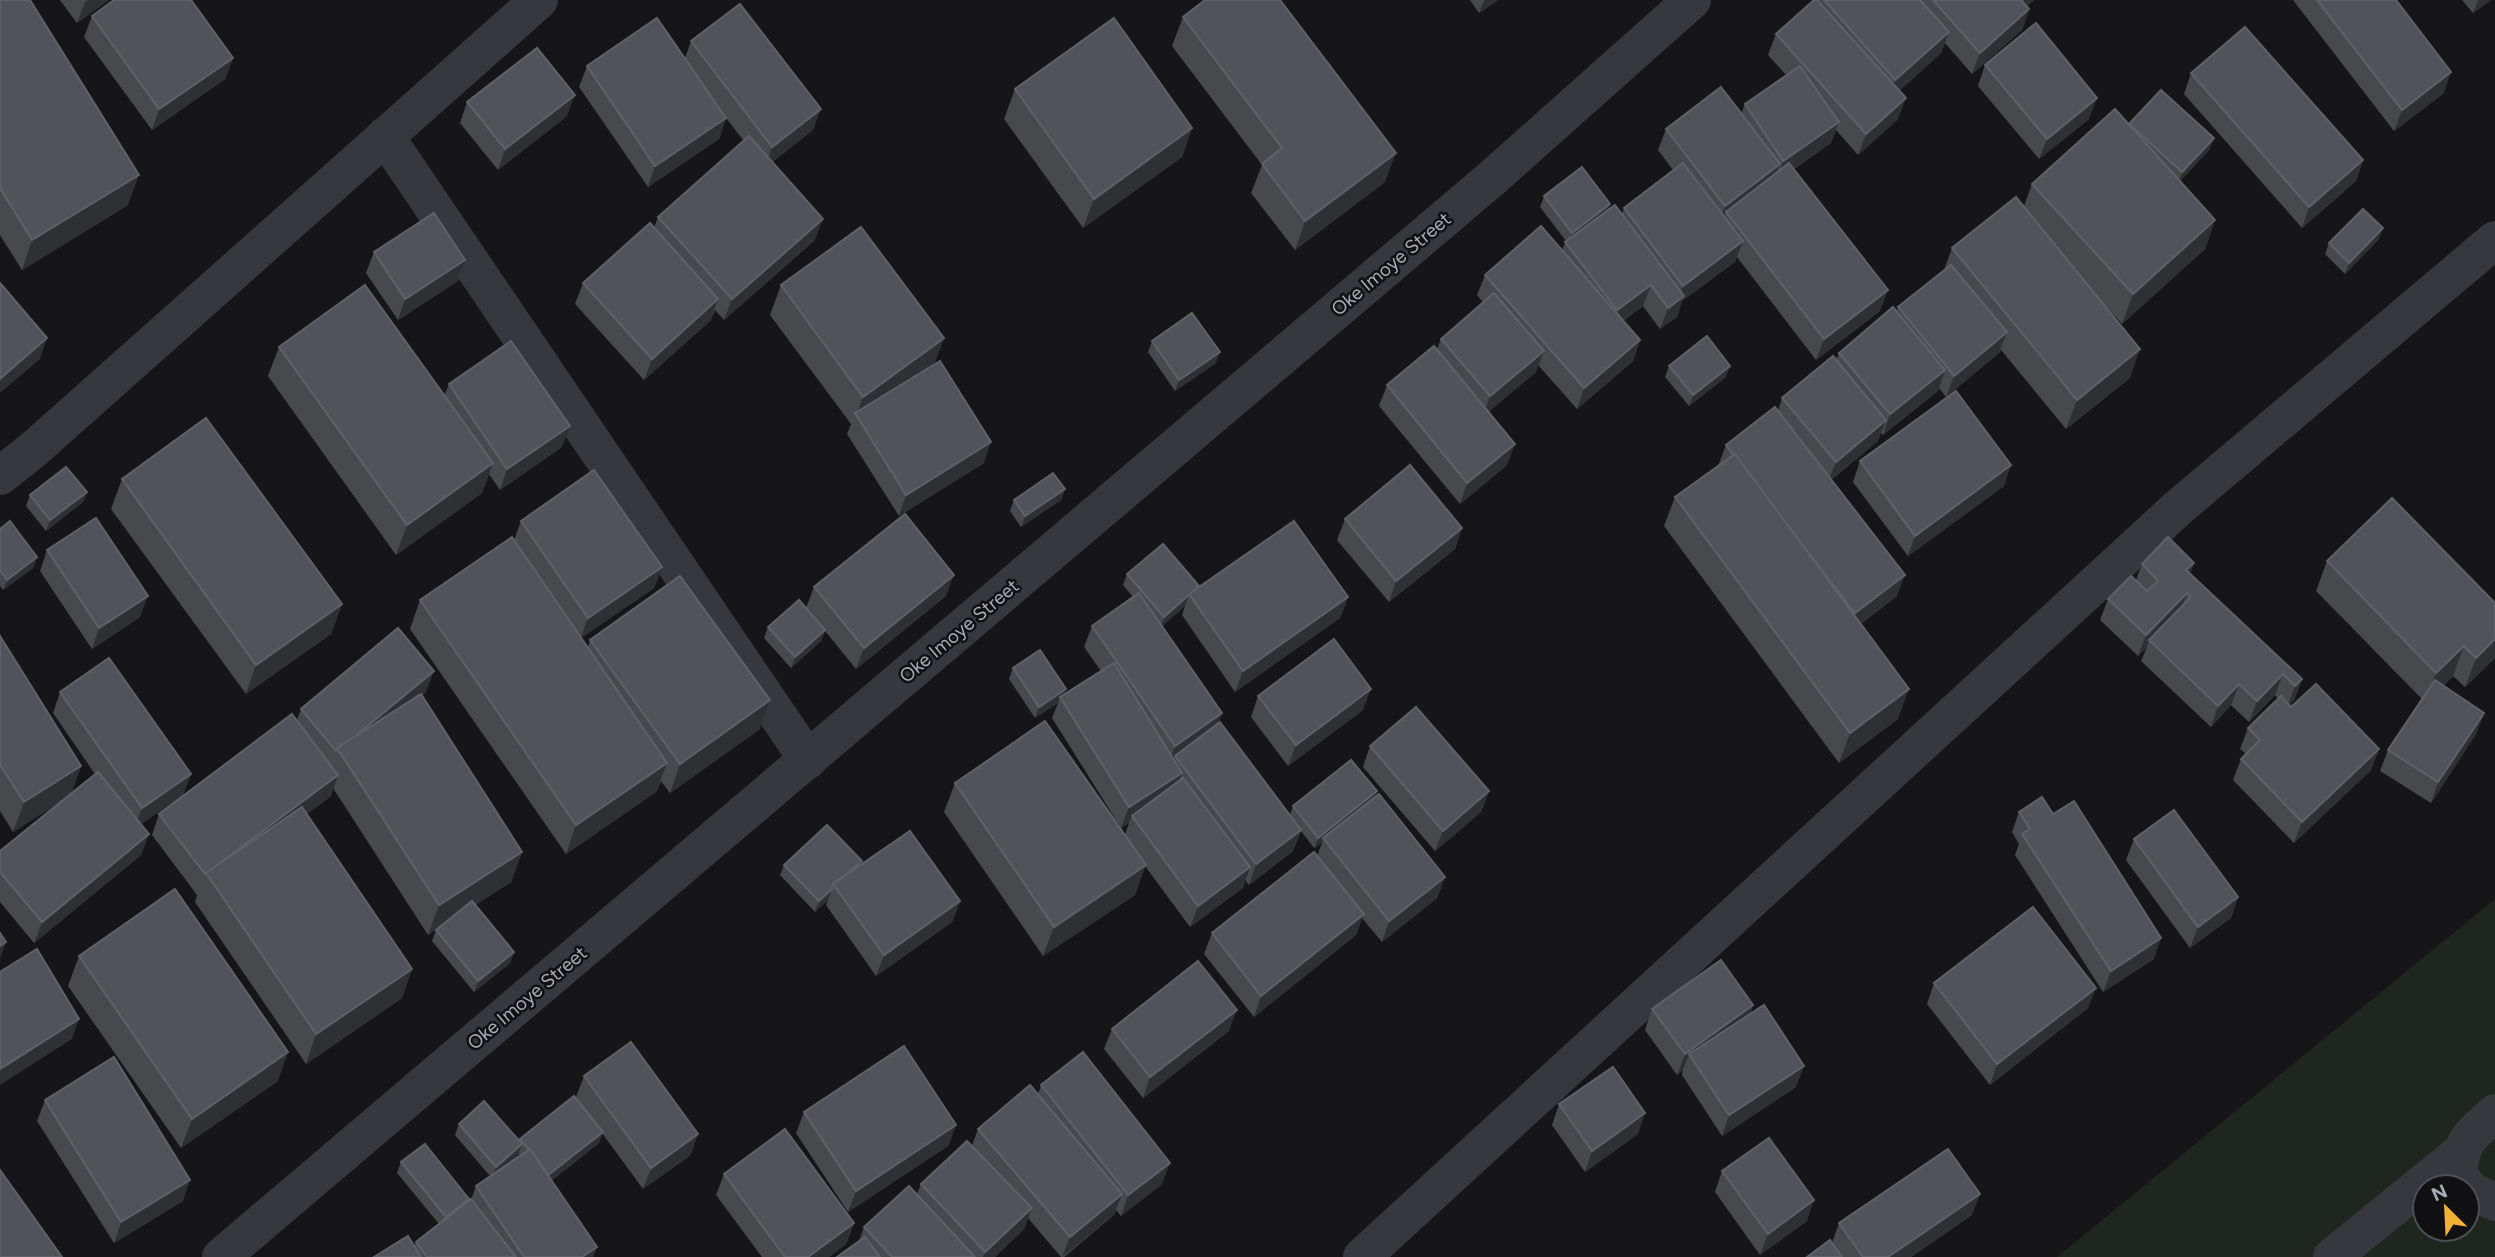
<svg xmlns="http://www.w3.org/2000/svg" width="2495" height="1257" font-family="Figtree,sans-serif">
<rect width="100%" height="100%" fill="#161618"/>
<path fill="#1e261f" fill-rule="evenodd" d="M2495 899V1257H2057ZM2425 1187H2467V1229H2425Z"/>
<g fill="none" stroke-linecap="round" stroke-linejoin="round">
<g stroke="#37383d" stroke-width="38">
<polyline points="385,136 808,760"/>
<polyline points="0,476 34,449 539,0"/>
<path d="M2495 1113C2471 1135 2460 1141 2458 1175L2473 1192 2495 1202"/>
<polyline points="221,1257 1491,179 1692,0"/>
<polyline points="1362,1257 2179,507 2495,240"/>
<polyline points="2332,1257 2459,1154"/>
</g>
</g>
<g fill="#47494d" fill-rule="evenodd">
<polygon points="0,0 128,205 22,270 0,235"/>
<polygon points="60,0 109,0 77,23"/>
<polygon points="1470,0 1498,0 1479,13"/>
<polygon points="1814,0 2034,0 2027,6 2029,9 2022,30 1972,74 1945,43 1941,53 1899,91 1898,119 1858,155 1836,130 1831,143 1794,169 1880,311 1816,360 1737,257 1735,262 1682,301 1677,317 1660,329 1643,306 1623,321 1640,340 1633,361 1577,409 1538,365 1536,372 1488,412 1507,465 1460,504 1379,406 1387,385 1437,349 1441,339 1483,302 1477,295 1485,275 1562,250 1566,241 1540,207 1544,196 1608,209 1622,214 1624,208 1673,170 1658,150 1666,129 1741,114 1745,104 1787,76 1768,55 1776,34"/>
<polygon points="2293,0 2396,0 2444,93 2394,131"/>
<polygon points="2462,0 2491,0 2473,13"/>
<polygon points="92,16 233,58 225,79 152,130 84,37"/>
<polygon points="1183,17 1385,182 1295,250 1251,193 1262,165 1172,46"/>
<polygon points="691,41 813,130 772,162 815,240 724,320 715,310 711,320 644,380 575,304 583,283 654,228 658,217 744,141 726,118 719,139 648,187 579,87 587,66 685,58"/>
<polygon points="1985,65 2089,119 2039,159 1978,86"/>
<polygon points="2191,73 2363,160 2356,181 2302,228 2184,94"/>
<polygon points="1015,89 1192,128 1182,157 1083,228 1004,119"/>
<polygon points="467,102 567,116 498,170 460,123"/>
<polygon points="2129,125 2210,149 2180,181 2215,220 2205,249 2122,324 2099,298 2130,378 2066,429 2001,350 1999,353 1946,397 1939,388 1938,391 1883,435 1881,433 1878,441 1831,480 1897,596 1861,624 1898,719 1839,763 1664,526 1675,497 1718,466 1726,445 1778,411 1782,398 1836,360 1839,353 1897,311 1898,307 1944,270 1952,248 2024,206 2032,184"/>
<polygon points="2379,239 2345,274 2325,254 2329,243"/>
<polygon points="374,252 465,260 458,281 398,320 366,273"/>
<polygon points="781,285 944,338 934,364 984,463 899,516 847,434 851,424 770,315"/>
<polygon points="1152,341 1216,363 1175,391 1148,352"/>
<polygon points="279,347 444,396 449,384 562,447 500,490 489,474 482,493 396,555 268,376"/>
<polygon points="1669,366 1726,377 1689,406 1665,377"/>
<polygon points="1860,461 2004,486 1908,556 1853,482"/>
<polygon points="122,479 342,604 331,634 246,694 111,509"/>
<polygon points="1065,489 1061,500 1021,527 1010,511 1014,500"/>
<polygon points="87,492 83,502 46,531 26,506 30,495"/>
<polygon points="1345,519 1462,528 1455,549 1389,602 1337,540"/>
<polygon points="521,521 662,567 654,588 581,638 588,647 590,640 760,729 670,793 661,781 656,792 566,854 410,629 420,600 514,540"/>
<polygon points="0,529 37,557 33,568 3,590 0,586"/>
<polygon points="47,550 140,617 92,649 40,571"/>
<polygon points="2327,561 2495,603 2495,658 2465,687 2453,676 2443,686 2484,713 2476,734 2431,803 2380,771 2388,750 2422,699 2316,591"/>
<polygon points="2194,563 2190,574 2302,679 2294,700 2289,705 2291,707 2379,749 2371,770 2294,843 2233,780 2241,759 2246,754 2240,749 2248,728 2278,699 2275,695 2249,722 2231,705 2211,727 2141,661 2147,647 2138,656 2100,620 2108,599 2136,580 2142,564"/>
<polygon points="1127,574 1199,586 1348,597 1340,618 1235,692 1182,615 1185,606 1162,626 1218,723 1290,815 1293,806 1377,791 1375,797 1445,877 1437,898 1382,942 1362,918 1356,935 1254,1017 1204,954 1212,933 1317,856 1322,843 1314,848 1301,831 1293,851 1249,885 1245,880 1243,888 1190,927 1145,866 1135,895 1043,956 944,812 955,783 1125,835 1129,823 1121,828 1052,718 1058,703 1035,718 1009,679 1013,668 1064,695 1101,671 1084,647 1092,626 1133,597 1123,585"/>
<polygon points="814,587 946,596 856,669 825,631 821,641 791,668 764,638 768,627 817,621 806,608"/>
<polygon points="0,636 81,766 71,793 95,774 53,713 60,692 191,774 183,795 141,824 149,834 141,855 34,943 0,902 0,851 62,801 13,832 0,811"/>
<polygon points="426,692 422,696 522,852 511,882 475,905 514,952 510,963 474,992 432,941 436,930 438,928 428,935 333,788 331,796 307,814 412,969 402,998 306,1064 195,902 197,895 152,835 159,814 297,720 301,709"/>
<polygon points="1258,696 1363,710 1288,766 1251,717"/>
<polygon points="1370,746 1489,791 1481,812 1435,851 1363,767"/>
<polygon points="2019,812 2154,959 2103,992 2015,855 2019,844 2012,832"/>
<polygon points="2134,839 2238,897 2231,918 2190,948 2126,860"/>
<polygon points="784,865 860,865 960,901 952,922 876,976 826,905 828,900 815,912 780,875"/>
<polygon points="79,956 278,1081 181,1148 68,986"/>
<polygon points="1934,983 2088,1008 1990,1085 1927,1004"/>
<polygon points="1753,1005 1750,1014 1796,1087 1722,1136 1682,1075 1683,1070 1677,1075 1645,1030 1652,1009"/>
<polygon points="1112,1029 1229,1031 1143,1098 1104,1049"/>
<path d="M584 1076 691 1155 643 1189 602 1133 599 1143 551 1181 597 1247 593 1257H374L414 1246 416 1242 439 1224 397 1173 401 1162 469 1199 468 1202 471 1200 476 1186 490 1176 455 1135 459 1124 520 1141V1139L594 1122 576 1097ZM519 1154 521 1156 506 1166 518 1155Z"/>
<polygon points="1041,1085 1162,1184 1121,1216 1116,1210 1114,1215 1064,1257 1061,1257 1028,1218 1024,1229 995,1257 837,1257 859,1241 864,1227 917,1194 921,1184 972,1146 978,1129 1038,1094"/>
<polygon points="45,1100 183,1201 114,1243 37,1121"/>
<polygon points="1559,1104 1638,1134 1585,1172 1552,1125"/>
<polygon points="804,1112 956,1125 948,1146 848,1212 796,1133"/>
<polygon points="1722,1171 1807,1221 1760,1255 1715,1192"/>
<polygon points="724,1174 854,1223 846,1244 829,1257 762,1257 716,1195"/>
<polygon points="1972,1215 1911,1257 1807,1257 1832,1243 1839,1223"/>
</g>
<g fill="#2f3033">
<polygon points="88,0 109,0 77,23 85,2"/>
<polygon points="1484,0 1498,0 1479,13"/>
<polygon points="2024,0 2034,0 2020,12"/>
<polygon points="2478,0 2491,0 2473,13"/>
<polygon points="2029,9 2022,30 1972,74 1980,53"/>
<polygon points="1949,32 1941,53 1888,101 1895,80"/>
<polygon points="233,58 225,79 152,130 159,109"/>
<polygon points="2451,72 2444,93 2394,131 2402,110"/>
<polygon points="575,95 567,116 498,170 505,149"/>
<polygon points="1906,98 1898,119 1858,155 1866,134"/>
<polygon points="2097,98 2089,119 2039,159 2047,139"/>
<polygon points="821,109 813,130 765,168 772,147"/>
<polygon points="726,118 719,139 648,187 655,166"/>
<polygon points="1839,122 1831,143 1776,181 1783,161"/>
<polygon points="1192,128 1182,157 1083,228 1094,199"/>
<polygon points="2214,138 2210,149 2178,183 2182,172"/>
<polygon points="1396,153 1385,182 1295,250 1305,221"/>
<polygon points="2363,160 2356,181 2302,228 2309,207"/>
<polygon points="1780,164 1772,185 1726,212 1721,224 1717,227 1725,206"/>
<polygon points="139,175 128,205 22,270 32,240"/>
<polygon points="1610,204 1606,215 1568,244 1572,233"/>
<polygon points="823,219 815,240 724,320 732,299"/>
<polygon points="2215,220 2205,249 2122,324 2133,294"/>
<polygon points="2383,228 2379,239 2345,274 2349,263"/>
<polygon points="1743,241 1735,262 1682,301 1677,317 1660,329 1668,308 1677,302 1683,286"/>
<polygon points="465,260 458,281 398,320 405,299"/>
<polygon points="1651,285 1643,306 1609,331 1617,310"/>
<polygon points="1888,290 1880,311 1816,360 1824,339"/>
<polygon points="718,299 711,320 644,380 652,359"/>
<polygon points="2007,332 1999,353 1946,397 1954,376"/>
<polygon points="47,338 40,359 0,393 0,379"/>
<polygon points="944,338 933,368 856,416 863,397"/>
<polygon points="1640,340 1633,361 1577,409 1584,388"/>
<polygon points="2140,349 2130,378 2066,429 2077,400"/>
<polygon points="1544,351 1536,372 1483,417 1490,396"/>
<polygon points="1220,352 1216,363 1175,391 1179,380"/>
<polygon points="1730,366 1726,377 1689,406 1693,395"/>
<polygon points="1945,370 1938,391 1883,435 1890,414"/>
<polygon points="1886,420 1878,441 1828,482 1836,462"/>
<polygon points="570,426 562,447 500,490 507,469"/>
<polygon points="991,442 984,463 899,516 906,495"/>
<polygon points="1515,444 1507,465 1460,504 1467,483"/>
<polygon points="493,463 482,493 396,555 407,525"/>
<polygon points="2011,465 2004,486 1908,556 1915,536"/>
<polygon points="1065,489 1061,500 1021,527 1025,516"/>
<polygon points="87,492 83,502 46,531 50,520"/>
<polygon points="1462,528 1455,549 1389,602 1396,581"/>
<polygon points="37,557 33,568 3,590 7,580"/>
<polygon points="2194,563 2186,584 2186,570"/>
<polygon points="662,567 654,588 580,639 588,618"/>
<polygon points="954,575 946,596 856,669 864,648"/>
<polygon points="1905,575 1897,596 1848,634 1855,613"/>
<polygon points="2187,593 2179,614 2149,640 2147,647 2138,656 2146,635"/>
<polygon points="1189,595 1185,606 1160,628 1164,617"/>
<polygon points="148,596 140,617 92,649 99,628"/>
<polygon points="1348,597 1340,618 1235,692 1243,671"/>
<polygon points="342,604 331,634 246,694 256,665"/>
<polygon points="825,630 821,641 791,668 795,657"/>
<polygon points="2495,639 2495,658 2465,687 2476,658"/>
<polygon points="2464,646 2453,676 2425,702 2436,673"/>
<polygon points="434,671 426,692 345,760 339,750"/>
<polygon points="2283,674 2275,695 2249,722 2257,701"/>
<polygon points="2302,679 2294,700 2287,707 2295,686"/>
<polygon points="2239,684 2231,705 2211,727 2218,706"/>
<polygon points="1066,689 1062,700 1060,697 1058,703 1035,718 1039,707"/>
<polygon points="1371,689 1363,710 1288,766 1296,745"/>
<polygon points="1909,689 1898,719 1839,763 1850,733"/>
<polygon points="770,700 760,729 670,793 680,764"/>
<polygon points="1222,713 1214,734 1175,756 1172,764 1167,767 1175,746"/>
<polygon points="2484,713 2476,734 2431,803 2438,782"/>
<polygon points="2379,749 2371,770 2294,843 2302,822"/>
<polygon points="667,763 656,792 566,854 576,825"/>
<polygon points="81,766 71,795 13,832 24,802"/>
<polygon points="1182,773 1175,794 1132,816 1129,823 1121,828 1129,807"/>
<polygon points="191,774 183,795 134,829 142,808"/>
<polygon points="338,775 331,796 213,884 207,874"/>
<polygon points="1377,791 1373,802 1323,838 1322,843 1314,848 1318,838"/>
<polygon points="1489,791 1481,812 1435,851 1443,831"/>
<polygon points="1301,830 1293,851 1249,885 1256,864"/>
<polygon points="149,834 141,855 34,943 42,922"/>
<polygon points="522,852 511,882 428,935 439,905"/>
<polygon points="1146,865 1135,895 1043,956 1054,927"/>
<polygon points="1250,867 1243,888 1190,927 1198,906"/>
<polygon points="1445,877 1437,898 1382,942 1389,921"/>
<polygon points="832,889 828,900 815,912 819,901"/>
<polygon points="2238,897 2231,918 2190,948 2198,927"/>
<polygon points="960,901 952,922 876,976 884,955"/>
<polygon points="1364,914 1356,935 1254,1017 1261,996"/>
<polygon points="2161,938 2154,959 2103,992 2111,971"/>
<polygon points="6,942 0,959 0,946"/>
<polygon points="514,952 510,963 474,992 478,981"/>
<polygon points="412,969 402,998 306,1064 316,1034"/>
<polygon points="2096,988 2088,1008 1990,1085 1997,1064"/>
<polygon points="1753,1005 1745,1026 1689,1054 1683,1070 1677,1075 1685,1054"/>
<polygon points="1237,1010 1229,1031 1143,1098 1150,1077"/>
<polygon points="79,1019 72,1039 0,1085 0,1069"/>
<polygon points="288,1052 278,1081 181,1148 192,1119"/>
<polygon points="1804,1066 1796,1087 1722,1136 1729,1115"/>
<polygon points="1645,1113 1638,1134 1585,1172 1592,1151"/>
<polygon points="956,1125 948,1146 848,1212 856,1191"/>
<polygon points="603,1132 599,1143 544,1186 548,1175"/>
<polygon points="698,1134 691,1155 643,1189 651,1168"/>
<polygon points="522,1144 518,1155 492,1178 496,1167"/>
<polygon points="1170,1163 1162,1184 1121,1216 1128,1195"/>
<polygon points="190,1180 183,1201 114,1243 121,1222"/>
<polygon points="1122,1194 1114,1215 1062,1257 1070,1237"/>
<polygon points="1980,1194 1972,1215 1911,1257 1888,1257"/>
<polygon points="1814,1200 1807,1221 1760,1255 1768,1234"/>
<polygon points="1032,1208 1024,1229 995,1257 983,1257 985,1252"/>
<polygon points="854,1223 846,1244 829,1257 808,1257"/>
<polygon points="597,1247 593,1257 582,1257"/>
</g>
<g fill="#525359" stroke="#5f6168" stroke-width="2">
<polygon points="0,0 30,0 139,175 32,240 0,188"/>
<polygon points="114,0 191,0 233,58 159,109 92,16"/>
<polygon points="1205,0 1280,0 1396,153 1305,221 1262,164 1282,148 1183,17"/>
<polygon points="1814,0 1817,0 1906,98 1866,134 1776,34"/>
<polygon points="1824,0 1920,0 1949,32 1895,80"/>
<polygon points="1933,0 2021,0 2029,9 1980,53"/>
<polygon points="2317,0 2396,0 2451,72 2402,110"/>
<polygon points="740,4 821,109 772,147 691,41"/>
<polygon points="657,18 726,118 655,166 587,66"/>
<polygon points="1114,18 1192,128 1094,199 1015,89"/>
<polygon points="2036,23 2097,98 2047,139 1985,65"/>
<polygon points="2245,27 2363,160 2309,207 2191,73"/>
<polygon points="537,48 575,95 505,149 467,102"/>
<polygon points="1800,66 1839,122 1783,161 1745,104"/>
<polygon points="1721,87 1780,164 1725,206 1666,129"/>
<polygon points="2161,90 2214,138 2182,172 2129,124"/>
<polygon points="2115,109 2215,220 2133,294 2032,184"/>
<polygon points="749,136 823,219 732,299 658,217"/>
<polygon points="1683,163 1743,241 1683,286 1624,208"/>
<polygon points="1789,163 1888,290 1824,339 1726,212"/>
<polygon points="1582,167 1610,204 1572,233 1544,196"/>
<polygon points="2016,197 2140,349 2077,400 1952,248"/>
<polygon points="1615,205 1684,296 1668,308 1651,285 1617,310 1565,242"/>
<polygon points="2363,209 2383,228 2349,263 2329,243"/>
<polygon points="434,213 465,260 405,299 374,252"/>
<polygon points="650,223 718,299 652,359 583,283"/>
<polygon points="1541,226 1640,340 1584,388 1485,275"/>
<polygon points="861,227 944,338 863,397 781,285"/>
<polygon points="1951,265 2007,332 1954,376 1898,307"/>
<polygon points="0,283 47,338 0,379"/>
<polygon points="365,285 493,463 407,525 279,347"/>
<polygon points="1494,293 1544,351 1490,396 1441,339"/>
<polygon points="1893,307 1945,370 1890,414 1839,353"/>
<polygon points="1192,313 1220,352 1179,380 1152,341"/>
<polygon points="1707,336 1730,366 1693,395 1669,366"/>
<polygon points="511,341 570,426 507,469 449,384"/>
<polygon points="1434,346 1515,444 1467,483 1387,385"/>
<polygon points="1833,356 1886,420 1836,462 1782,398"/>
<polygon points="940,361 991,442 906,495 855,413"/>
<polygon points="1956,391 2011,465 1915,536 1860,461"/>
<polygon points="1775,407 1905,575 1855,613 1784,521 1735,454 1733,455 1726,445"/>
<polygon points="206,418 342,604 256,665 122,479"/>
<polygon points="1735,454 1909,689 1850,733 1675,497"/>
<polygon points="1410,465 1462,528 1396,581 1345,519"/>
<polygon points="66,467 87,492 50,520 30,495"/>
<polygon points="594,470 662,567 588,618 521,521"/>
<polygon points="1053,473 1065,489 1025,516 1014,500"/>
<polygon points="2392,498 2495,603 2495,639 2476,658 2464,646 2436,673 2327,561"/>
<polygon points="905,514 954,575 864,648 814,587"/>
<polygon points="96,518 148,596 99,628 47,550"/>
<polygon points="10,521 37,557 7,580 0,570 0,529"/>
<polygon points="1294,521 1348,597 1243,671 1189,594"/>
<polygon points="512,537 667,763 576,825 420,600"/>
<polygon points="2168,537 2194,563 2186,570 2302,679 2295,686 2283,674 2257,701 2239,684 2218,706 2149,640 2191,597 2187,593 2146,635 2108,599 2131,576 2147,591 2158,581 2142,564"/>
<polygon points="1163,544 1199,586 1164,617 1127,574"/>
<polygon points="680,576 770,700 680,764 590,640"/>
<polygon points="1139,593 1222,713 1175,746 1092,626"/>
<polygon points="799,600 825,630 795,657 768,627"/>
<polygon points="398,628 434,671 353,738 337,748 336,751 301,709"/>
<polygon points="0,636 81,766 24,802 0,765"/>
<polygon points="1334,639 1371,689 1296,745 1258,696"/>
<polygon points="1040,650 1066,689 1039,707 1013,668"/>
<polygon points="109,658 191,774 142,808 60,692"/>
<polygon points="1114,663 1182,773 1129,807 1060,697"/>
<polygon points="2435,680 2484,713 2438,782 2388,750"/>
<polygon points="2316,684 2379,749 2302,822 2241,759 2260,740 2248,728 2281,696 2291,707"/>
<polygon points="421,694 522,852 439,905 337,748"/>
<polygon points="1416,707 1489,791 1443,831 1370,746"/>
<polygon points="292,714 338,775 205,874 159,814"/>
<polygon points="1045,721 1146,865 1054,927 955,783"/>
<polygon points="1220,722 1301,830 1256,864 1175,756"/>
<polygon points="1351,760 1377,791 1318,838 1293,806"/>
<polygon points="98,772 149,834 42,922 0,872 0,851"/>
<polygon points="1183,778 1250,867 1198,906 1132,816"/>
<polygon points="1379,794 1445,877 1389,921 1323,838"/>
<polygon points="2042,797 2053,814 2074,801 2161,938 2111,971 2022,834 2030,829 2019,812"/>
<polygon points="302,807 412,969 316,1034 206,873"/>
<polygon points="2174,810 2238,897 2198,927 2134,839"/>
<polygon points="827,825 862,861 847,874 833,884 832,889 819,901 784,865"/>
<polygon points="910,831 960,901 884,955 833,884"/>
<polygon points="1314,852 1364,914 1261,996 1212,933"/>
<polygon points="175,889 288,1052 192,1119 79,956"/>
<polygon points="472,901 514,952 478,981 436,930"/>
<polygon points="2033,907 2096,988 1997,1064 1934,983"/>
<polygon points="0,933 6,942 0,946"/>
<polygon points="37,949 79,1019 0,1069 0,972"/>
<polygon points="1721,960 1753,1005 1685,1054 1652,1009"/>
<polygon points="1198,961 1237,1010 1150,1077 1112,1029"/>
<polygon points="1764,1005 1804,1066 1729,1115 1689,1054"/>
<polygon points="631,1042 698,1134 651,1168 584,1076"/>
<polygon points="904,1046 956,1125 856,1191 804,1112"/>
<polygon points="1083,1052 1170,1163 1128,1195 1041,1085"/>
<polygon points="114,1057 190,1180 121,1222 45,1100"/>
<polygon points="1613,1067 1645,1113 1592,1151 1559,1104"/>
<polygon points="1030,1085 1122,1194 1070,1237 978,1129"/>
<polygon points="574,1096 603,1132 548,1175 530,1149 529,1150 520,1139"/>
<polygon points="484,1101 522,1144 496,1167 459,1124"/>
<polygon points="785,1129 854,1223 808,1257 785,1257 724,1174"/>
<polygon points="1769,1138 1814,1200 1768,1234 1722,1171"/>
<polygon points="967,1141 1032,1208 985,1252 921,1184"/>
<polygon points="425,1144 469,1199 446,1217 401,1162"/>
<polygon points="530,1149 597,1247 582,1257 524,1257 476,1186"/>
<polygon points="1948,1149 1980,1194 1888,1257 1863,1257 1839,1223"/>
<polygon points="0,1170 62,1257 0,1257"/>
<polygon points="909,1186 975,1257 892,1257 864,1227"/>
<polygon points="471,1199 516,1257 427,1257 416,1242"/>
<polygon points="408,1236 421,1257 374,1257"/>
<polygon points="865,1237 880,1257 837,1257"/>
<polygon points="1830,1240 1842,1257 1807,1257"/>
</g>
<g text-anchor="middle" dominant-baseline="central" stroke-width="5" stroke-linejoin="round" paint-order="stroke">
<g font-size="19" fill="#a8adb8" stroke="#111113">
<text transform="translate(1391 264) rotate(-40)">Oke Imoye Street</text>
<text transform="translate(959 631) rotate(-40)">Oke Imoye Street</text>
<text transform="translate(527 998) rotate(-40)">Oke Imoye Street</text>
</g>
</g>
<g transform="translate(2446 1208) rotate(336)"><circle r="33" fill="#111113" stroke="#4d4f55" stroke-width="2"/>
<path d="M0-5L12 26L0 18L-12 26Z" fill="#f2b134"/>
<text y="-10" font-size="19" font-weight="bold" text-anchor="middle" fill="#a8adb8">N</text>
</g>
</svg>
